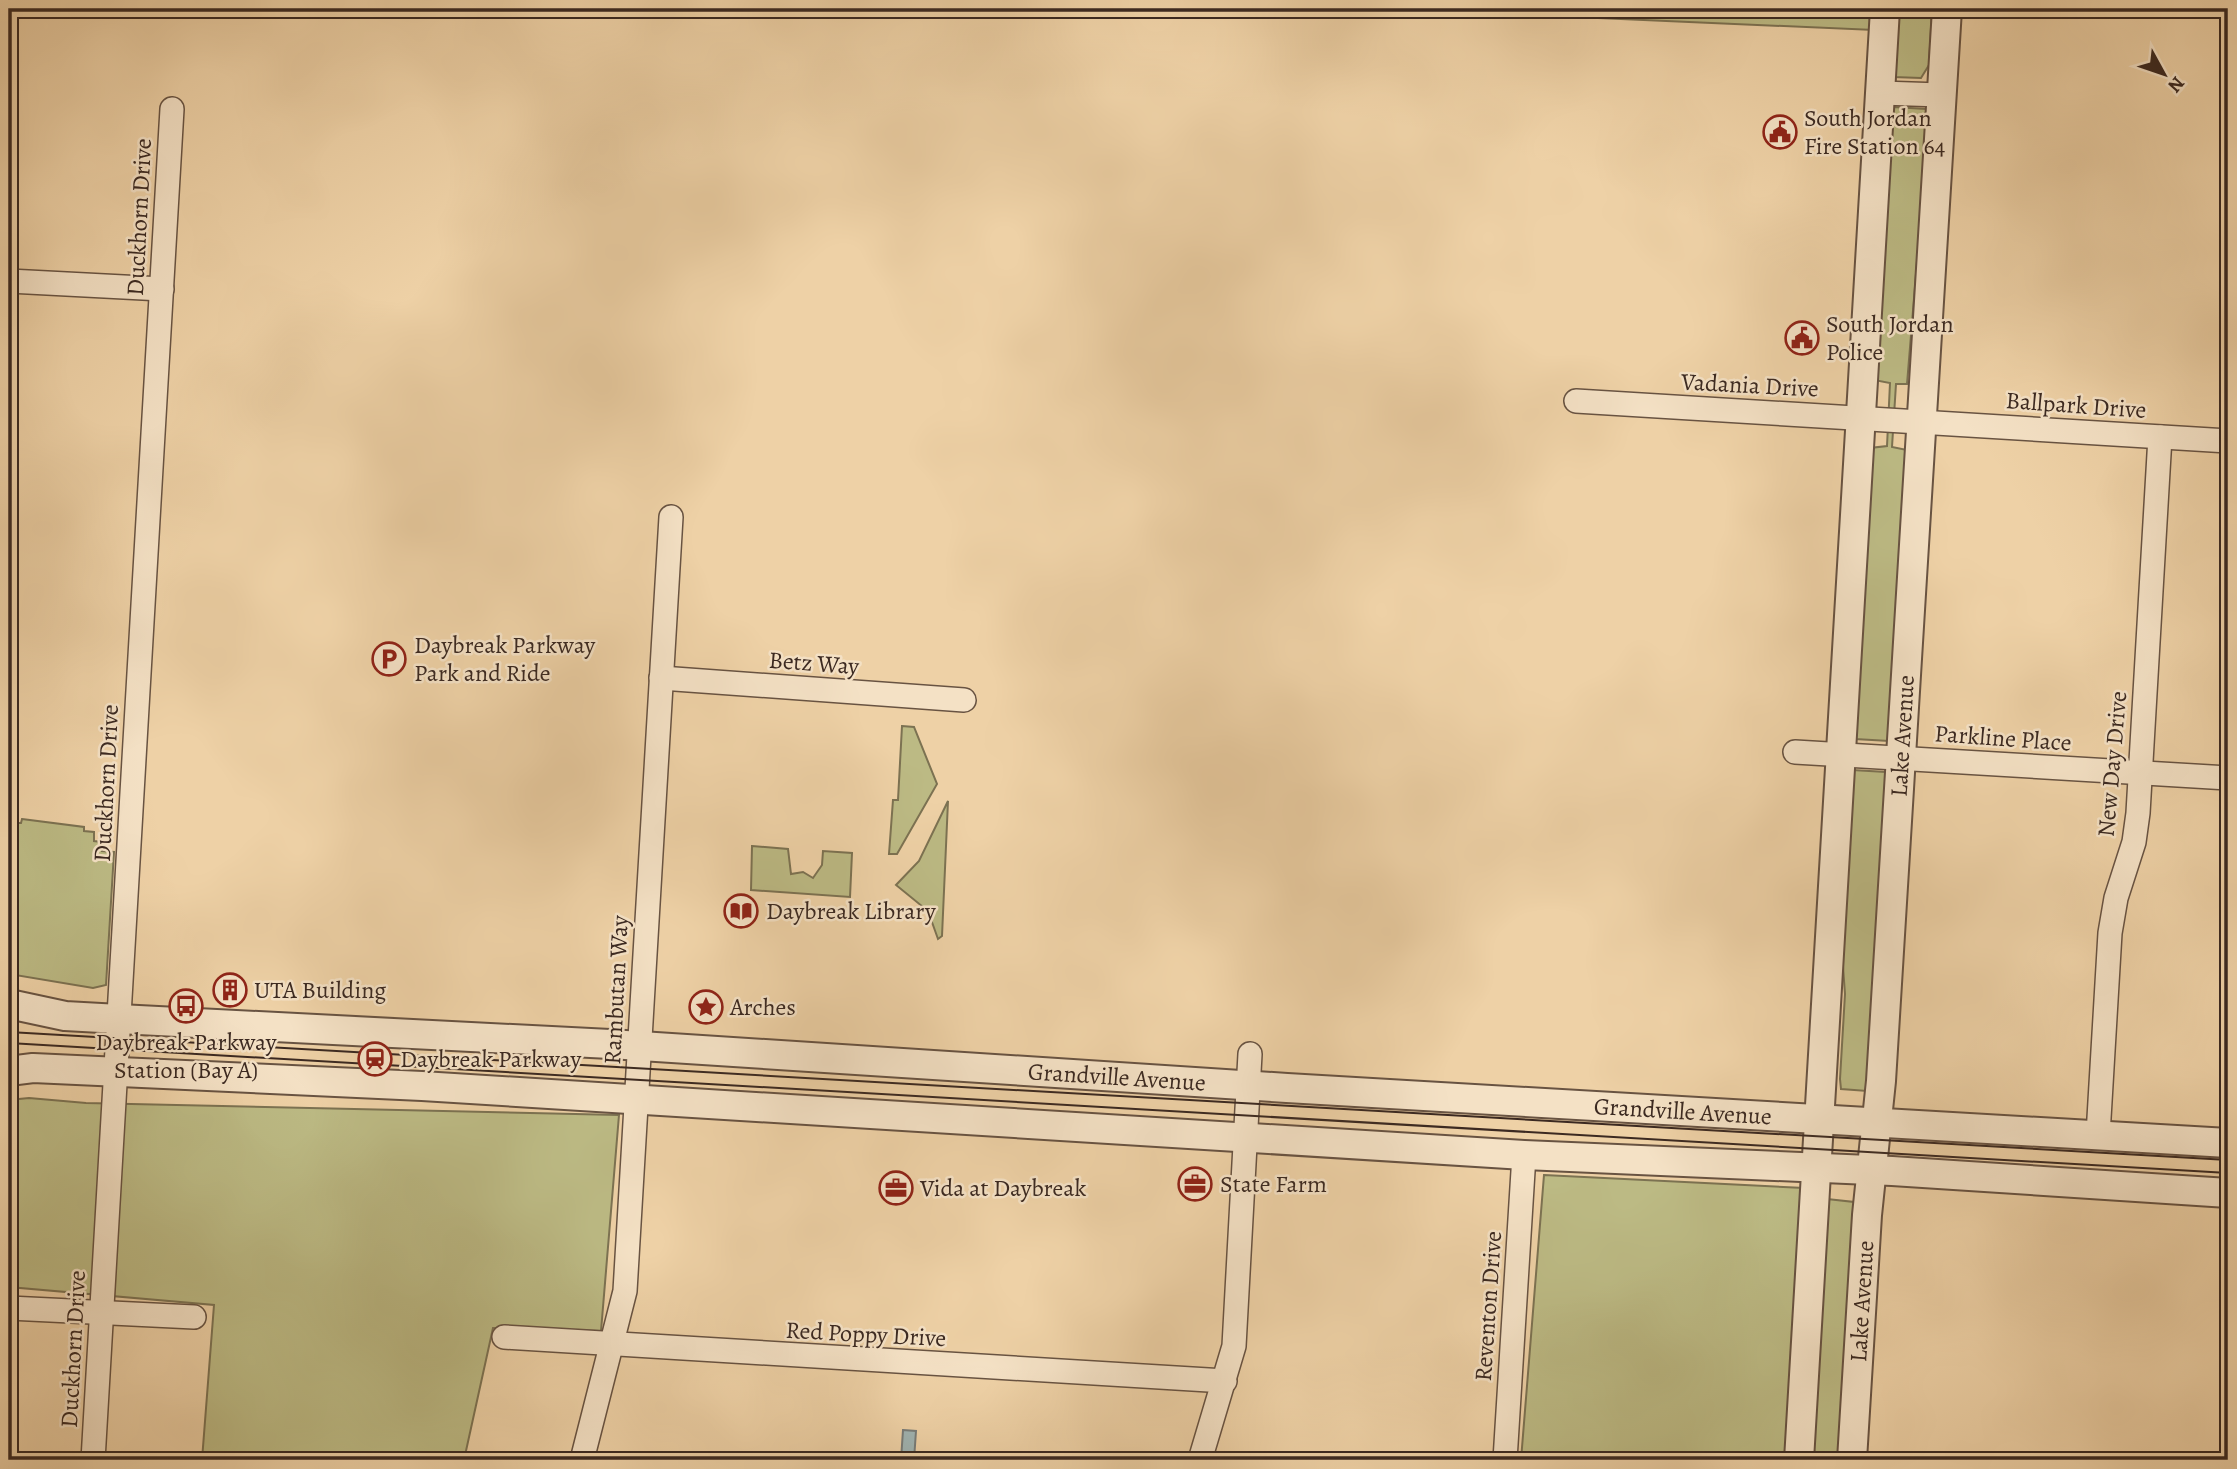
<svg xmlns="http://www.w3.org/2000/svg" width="2237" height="1469" font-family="Alegreya,serif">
<rect width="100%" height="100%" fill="#eed1a6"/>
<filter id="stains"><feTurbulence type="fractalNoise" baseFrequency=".00286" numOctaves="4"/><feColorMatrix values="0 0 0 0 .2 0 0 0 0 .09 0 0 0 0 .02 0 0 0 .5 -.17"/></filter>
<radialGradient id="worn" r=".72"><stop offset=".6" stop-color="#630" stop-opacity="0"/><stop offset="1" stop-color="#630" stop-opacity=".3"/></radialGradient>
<g fill="#bcba84" stroke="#7c7252" stroke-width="2">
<polygon points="1392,9 1875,9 1874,30"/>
<polygon points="1892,9 1932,9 1929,65 1921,78 1893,77"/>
<polygon points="1893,107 1927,109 1929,115 1907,384 1896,384 1892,447 1907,450 1889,741 1855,739 1870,448 1887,446 1890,383 1874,380"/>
<polygon points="902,726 914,727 937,784 897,854 889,854 893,800 898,800"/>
<polygon points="1852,770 1886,772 1867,1091 1841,1089 1840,1079 1845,994 1840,926"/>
<polygon points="948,801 942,936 938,939 928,911 896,885 919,861"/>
<polygon points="22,819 84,827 84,831 94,832 94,841 102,842 102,851 114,852 106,985 93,988 9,974 9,823 21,823"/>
<polygon points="752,846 788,849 791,874 803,872 813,878 822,865 823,851 852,853 850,897 751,890"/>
<polygon points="29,1098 86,1103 619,1115 601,1331 493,1328 464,1460 202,1460 214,1305 9,1287 9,1100"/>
<polygon points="1544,1175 1804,1188 1785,1460 1521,1460"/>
<polygon points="1827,1199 1854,1202 1848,1460 1808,1460"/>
</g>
<polygon fill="#9fb4b3" stroke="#777c79" stroke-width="2" points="903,1430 916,1431 914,1460 901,1460"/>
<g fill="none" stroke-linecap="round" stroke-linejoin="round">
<defs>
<g id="minor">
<polyline points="1881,93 1941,95"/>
<polyline points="9,281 162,289"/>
<polyline points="1576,401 2228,441"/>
<polyline points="661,678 964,700"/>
<polyline points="1795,752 2228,778"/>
<polyline points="2098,1135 2110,933 2116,898 2134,842 2138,813 2160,437"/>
<polyline points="9,1308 194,1317"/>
<polyline points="504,1337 1225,1381"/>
<polyline points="93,1460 172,109"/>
<polyline points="582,1460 625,1291 671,517"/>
<polyline points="1200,1460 1234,1346 1250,1054"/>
<polyline points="1505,1460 1524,1155"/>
</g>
<g id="tertiary">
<path id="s1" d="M9 1004 65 1016 119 1019 610 1044 1287 1088 2228 1143"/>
<polyline points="9,1071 33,1068 422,1086 1524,1155 1892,1171 2228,1193"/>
<polyline points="1799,1460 1885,9"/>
<path id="s2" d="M1852 1460 1867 1215 1881 1081 1947 9"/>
</g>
</defs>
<use href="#minor" stroke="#685342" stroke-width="26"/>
<use href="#tertiary" stroke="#685342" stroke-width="32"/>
<use href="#minor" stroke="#f4e1c5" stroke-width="23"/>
<use href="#tertiary" stroke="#f4e1c5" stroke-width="28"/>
<g stroke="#3b2921" stroke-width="2">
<polyline points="9,1032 2228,1160"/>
<polyline points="9,1043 2228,1173"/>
</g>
</g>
<defs>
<symbol id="civic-ring" viewBox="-11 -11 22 22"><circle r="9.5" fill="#f4e1c5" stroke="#8f2418" stroke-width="1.5"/><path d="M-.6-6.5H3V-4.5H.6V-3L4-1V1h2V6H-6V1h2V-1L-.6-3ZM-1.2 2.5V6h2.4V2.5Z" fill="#8f2418"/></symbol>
<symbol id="parking-ring" viewBox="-11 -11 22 22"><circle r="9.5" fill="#f4e1c5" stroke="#8f2418" stroke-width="1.5"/><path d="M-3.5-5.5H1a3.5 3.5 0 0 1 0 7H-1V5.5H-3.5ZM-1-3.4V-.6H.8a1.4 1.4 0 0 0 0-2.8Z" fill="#8f2418"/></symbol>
<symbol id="library-ring" viewBox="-11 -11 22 22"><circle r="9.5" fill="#f4e1c5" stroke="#8f2418" stroke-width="1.5"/><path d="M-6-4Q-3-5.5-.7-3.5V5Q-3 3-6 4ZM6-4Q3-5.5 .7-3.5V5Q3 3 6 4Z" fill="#8f2418"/></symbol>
<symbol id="building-ring" viewBox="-11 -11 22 22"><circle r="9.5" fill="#f4e1c5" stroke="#8f2418" stroke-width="1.5"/><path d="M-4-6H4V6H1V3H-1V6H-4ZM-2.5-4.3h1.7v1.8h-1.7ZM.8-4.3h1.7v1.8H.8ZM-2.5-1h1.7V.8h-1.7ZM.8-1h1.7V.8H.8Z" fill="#8f2418"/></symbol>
<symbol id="bus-ring" viewBox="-11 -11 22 22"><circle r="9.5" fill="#f4e1c5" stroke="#8f2418" stroke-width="1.5"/><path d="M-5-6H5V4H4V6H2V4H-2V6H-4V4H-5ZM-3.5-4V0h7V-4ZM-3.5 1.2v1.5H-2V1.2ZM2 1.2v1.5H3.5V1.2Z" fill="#8f2418"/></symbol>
<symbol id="sight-ring" viewBox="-11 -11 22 22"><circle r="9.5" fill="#f4e1c5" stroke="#8f2418" stroke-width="1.5"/><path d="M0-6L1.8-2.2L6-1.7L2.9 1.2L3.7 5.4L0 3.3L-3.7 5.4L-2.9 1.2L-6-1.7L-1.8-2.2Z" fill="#8f2418"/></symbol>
<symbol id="station-ring" viewBox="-11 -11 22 22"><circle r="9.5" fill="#f4e1c5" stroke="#8f2418" stroke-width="1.5"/><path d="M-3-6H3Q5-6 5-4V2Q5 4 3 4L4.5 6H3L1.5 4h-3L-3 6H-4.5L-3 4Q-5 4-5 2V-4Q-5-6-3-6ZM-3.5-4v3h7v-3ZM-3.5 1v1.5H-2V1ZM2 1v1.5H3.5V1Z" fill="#8f2418"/></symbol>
<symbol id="office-ring" viewBox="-11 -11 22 22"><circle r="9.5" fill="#f4e1c5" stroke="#8f2418" stroke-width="1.5"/><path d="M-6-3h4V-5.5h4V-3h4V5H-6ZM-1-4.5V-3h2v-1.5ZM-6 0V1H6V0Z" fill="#8f2418"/></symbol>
</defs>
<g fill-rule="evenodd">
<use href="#civic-ring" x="1761" y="113" width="38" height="38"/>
<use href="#civic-ring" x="1783" y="319" width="38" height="38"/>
<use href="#parking-ring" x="370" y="640" width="38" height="38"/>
<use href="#library-ring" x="722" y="892" width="38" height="38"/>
<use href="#building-ring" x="211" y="971" width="38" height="38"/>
<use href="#bus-ring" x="167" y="987" width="38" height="38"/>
<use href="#sight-ring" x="687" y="988" width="38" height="38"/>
<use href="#station-ring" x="356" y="1040" width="38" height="38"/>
<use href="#office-ring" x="1176" y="1165" width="38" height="38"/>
<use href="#office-ring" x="877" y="1169" width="38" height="38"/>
</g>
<g text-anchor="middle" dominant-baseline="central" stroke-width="5" stroke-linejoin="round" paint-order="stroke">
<g font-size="24" fill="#3b2921" stroke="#f4e1c5" text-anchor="start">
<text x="1804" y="118">South Jordan<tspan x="1804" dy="28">Fire Station 64</tspan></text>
<text x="1826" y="324">South Jordan<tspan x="1826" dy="28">Police</tspan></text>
<text x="414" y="645">Daybreak Parkway<tspan x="414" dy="28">Park and Ride</tspan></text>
<text x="766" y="911">Daybreak Library</text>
<text x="254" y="990">UTA Building</text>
<text x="730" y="1007">Arches</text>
<text x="186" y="1042" text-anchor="middle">Daybreak Parkway<tspan x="186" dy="28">Station (Bay A)</tspan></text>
<text x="400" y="1059">Daybreak Parkway</text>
<text x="1220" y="1184">State Farm</text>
<text x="920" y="1188">Vida at Daybreak</text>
</g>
<g font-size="24" fill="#3b2921" stroke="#f4e1c5">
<text transform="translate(139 217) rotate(-87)">Duckhorn Drive</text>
<text transform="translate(1750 385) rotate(3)">Vadania Drive</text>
<text transform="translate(2076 405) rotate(4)">Ballpark Drive</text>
<text transform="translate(814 663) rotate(4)">Betz Way</text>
<text stroke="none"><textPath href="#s2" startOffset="726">Lake Avenue</textPath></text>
<text transform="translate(2003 738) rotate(4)">Parkline Place</text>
<text transform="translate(2112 764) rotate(-85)">New Day Drive</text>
<text transform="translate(106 783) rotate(-87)">Duckhorn Drive</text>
<text transform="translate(616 990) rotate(-87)">Rambutan Way</text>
<text stroke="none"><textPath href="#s1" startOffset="1111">Grandville Avenue</textPath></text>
<text stroke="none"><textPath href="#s1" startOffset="1678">Grandville Avenue</textPath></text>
<text stroke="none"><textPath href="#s2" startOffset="159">Lake Avenue</textPath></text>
<text transform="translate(1488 1306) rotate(-86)">Reventon Drive</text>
<text transform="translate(866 1334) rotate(3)">Red Poppy Drive</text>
<text transform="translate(73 1349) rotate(-87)">Duckhorn Drive</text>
</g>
</g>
<rect width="2237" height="1469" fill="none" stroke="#eed1a6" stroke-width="35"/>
<rect x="10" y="10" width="2216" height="1448" fill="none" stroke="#3b2921" stroke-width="3.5"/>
<rect x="18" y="18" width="2202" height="1434" fill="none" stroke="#3b2921" stroke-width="2"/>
<g transform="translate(2164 74) rotate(130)" stroke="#f4e1c5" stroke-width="5" paint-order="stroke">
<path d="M0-5L12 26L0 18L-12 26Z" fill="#3b2921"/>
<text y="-10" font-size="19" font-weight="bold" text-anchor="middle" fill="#3b2921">N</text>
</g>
<rect width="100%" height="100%" filter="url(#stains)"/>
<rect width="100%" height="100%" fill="url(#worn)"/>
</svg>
